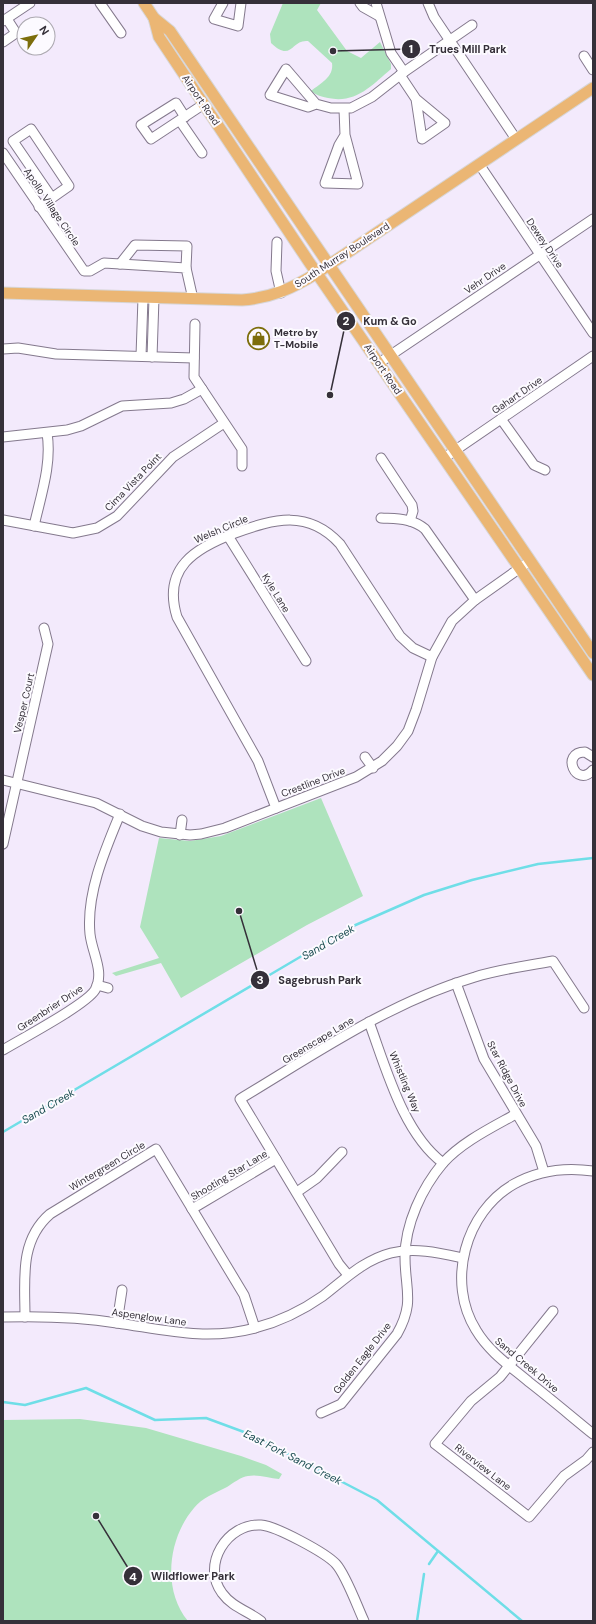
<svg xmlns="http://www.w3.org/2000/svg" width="596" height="1624" font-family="'DM Sans',sans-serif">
<rect width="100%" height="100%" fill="#f3eafc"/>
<g fill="#aee3bd">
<path d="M283 3H321L317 10 347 51 361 58 380 42 391 64V69C372 85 356 104 328 98 322 97 316 95 311 91 321 83 334 77 332 63L308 41C291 39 292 63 271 43L270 34Z"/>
<polygon points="321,798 363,896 307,925 181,998 161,963 116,976 112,973 159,958 140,927 159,838 190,841 221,836"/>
<path d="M80 1419 146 1428 241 1456 266 1465 282 1474 279 1479C269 1478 257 1474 248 1476 241 1477 233 1483 227 1487 215 1493 202 1498 194 1508 168 1538 162 1590 188 1621H3V1420Z"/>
</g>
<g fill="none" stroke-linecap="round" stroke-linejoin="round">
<g stroke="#6fdee7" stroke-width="2.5">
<polyline points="3,1132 351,927 424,895 472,880 538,864 593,858"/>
<polyline points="3,1402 25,1405 86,1388 155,1420 206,1418 252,1435 377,1500 522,1621"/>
<polyline points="429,1564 438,1551"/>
<polyline points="417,1621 424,1574"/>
</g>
<defs>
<g id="minor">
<polyline points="100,3 121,33"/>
<polyline points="223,3 214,19 238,26 241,3"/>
<polyline points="360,3 363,7 379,16"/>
<polyline points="376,3 391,53 404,72"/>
<polyline points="428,3 434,17 516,139"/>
<polyline points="3,21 30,3"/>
<polyline points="3,42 16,33 7,19"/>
<polyline points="584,56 593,70"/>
<polyline points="400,75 416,99 422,139 445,123 416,99"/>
<polyline points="316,104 308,107 270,95 286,69 316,104 331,108 351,108 372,97 404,72 472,25"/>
<polyline points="344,109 345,135 339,145 325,183 358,184 345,135"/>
<polyline points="185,117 176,103 141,125 151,139 204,104"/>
<polyline points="180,121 202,153"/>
<polyline points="3,153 84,271 90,271 104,263 186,268 193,299"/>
<polyline points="479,164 593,333"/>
<polyline points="39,207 69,186 31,129 13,141 52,198"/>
<polyline points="277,242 276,271 281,293"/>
<polyline points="120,264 135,245 187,246 186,268"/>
<polyline points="195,324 194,377 242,449 242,466"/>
<polyline points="3,349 18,348 56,354 194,358"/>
<polyline points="141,356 143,298"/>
<polyline points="152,357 154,298"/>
<polyline points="379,363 593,219"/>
<polyline points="501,419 534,465 545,470"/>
<polyline points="3,437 67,430 81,426 122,406 171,403 184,399 202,389"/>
<polyline points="381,458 412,505 413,511 410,521"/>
<polyline points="444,458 593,356"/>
<path d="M381 518C397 519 412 518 425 529L475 600"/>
<polyline points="3,520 73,533 97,528 117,516 173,457 224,423"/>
<path d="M34 526C41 495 52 464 47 433"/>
<polyline points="228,536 306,661"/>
<polyline points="365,757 373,768"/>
<path d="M593 757 585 752C560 752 576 789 593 770"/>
<polyline points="3,780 96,803 142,826 161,832 190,835 201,834 225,828 356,777 382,761 397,746 408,731 416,710 432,657 452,621 475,600 530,561"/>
<path d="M276 808 258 761 177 617C162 568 195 548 235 533 274 519 308 509 340 544L400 636 413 648 432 657"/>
<polyline points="180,835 182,820"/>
<polyline points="3,844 48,644 44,628"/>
<polyline points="456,983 484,1059 536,1146 544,1172"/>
<polyline points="97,985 108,988"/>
<path d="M369 1022C386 1068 403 1133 443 1163"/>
<path d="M3 1050C21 1039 86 1005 95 990 105 972 92 953 90 934 86 894 105 850 120 814"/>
<path d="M593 1171C565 1167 539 1170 514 1184 465 1212 446 1282 476 1330 489 1352 510 1366 529 1382 551 1399 572 1417 593 1434"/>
<polyline points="297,1192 317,1178 342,1152"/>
<polyline points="192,1209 276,1159"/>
<path d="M348 1275 339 1264 240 1099C315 1054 390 1002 475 977 500 969 527 966 553 961L584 1008"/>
<polyline points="553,1311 500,1377 471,1401 435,1444 529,1517 564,1476 586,1460 593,1452"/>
<path d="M3 1317C41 1316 80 1317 117 1323 166 1330 206 1341 255 1328 278 1322 303 1310 323 1296 345 1279 364 1260 391 1253 415 1247 440 1253 463 1258"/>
<path d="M25 1317C25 1280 19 1241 50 1214L156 1149 244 1295 255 1328"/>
<polyline points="117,1323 122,1290"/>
<path d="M321 1413 341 1404 397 1334C415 1302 405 1290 405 1257 405 1224 422 1188 443 1163 462 1142 491 1128 516 1114"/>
<path d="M261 1621C248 1611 232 1607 222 1593 201 1565 227 1523 261 1525 276 1526 326 1553 336 1564 346 1575 357 1606 364 1621"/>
</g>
<g id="major">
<polyline points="144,3 154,18 170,31 593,653"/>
<polyline points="154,18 159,37 309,262 593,675"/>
<path d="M3 293 242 300C271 298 293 288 317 273L593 88"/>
</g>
</defs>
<use href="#minor" stroke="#84798d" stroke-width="11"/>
<use href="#major" stroke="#d7d6d7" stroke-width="13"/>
<use href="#minor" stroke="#fff" stroke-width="9"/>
<use href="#major" stroke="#ebb674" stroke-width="11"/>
</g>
<defs>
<symbol id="shop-ring" viewBox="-11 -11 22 22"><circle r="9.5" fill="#fcfaff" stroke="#7d6e0c" stroke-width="1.5"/><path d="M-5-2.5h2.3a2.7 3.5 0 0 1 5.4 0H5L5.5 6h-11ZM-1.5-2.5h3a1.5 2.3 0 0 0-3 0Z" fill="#7d6e0c"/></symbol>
</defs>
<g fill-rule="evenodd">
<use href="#shop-ring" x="246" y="326" width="25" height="25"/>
</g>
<g text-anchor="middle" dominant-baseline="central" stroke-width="4" stroke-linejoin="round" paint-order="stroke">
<g font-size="10" fill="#353039" stroke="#fcfaff">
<text transform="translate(201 100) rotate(56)">Airport Road</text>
<text transform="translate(52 207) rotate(56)">Apollo Village Circle</text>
<text transform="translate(545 243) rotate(56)">Dewey Drive</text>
<text transform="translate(342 255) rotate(-33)">South Murray Boulevard</text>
<text transform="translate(485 278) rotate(-34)">Vehr Drive</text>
<text transform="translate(383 369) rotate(56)">Airport Road</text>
<text transform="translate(517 395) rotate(-34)">Gahart Drive</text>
<text transform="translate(133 482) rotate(-46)">Cima Vista Point</text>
<text transform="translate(221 529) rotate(-23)">Welsh Circle</text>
<text transform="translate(276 593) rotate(58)">Kyle Lane</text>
<text transform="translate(24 703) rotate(-77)">Vesper Court</text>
<text transform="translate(313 782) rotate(-21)">Crestline Drive</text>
<text transform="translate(50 1008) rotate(-33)">Greenbrier Drive</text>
<text transform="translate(318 1040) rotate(-31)">Greenscape Lane</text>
<text transform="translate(507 1074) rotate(62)">Star Ridge Drive</text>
<text transform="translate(405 1082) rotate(67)">Whistling Way</text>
<text transform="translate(107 1166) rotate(-31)">Wintergreen Circle</text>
<text transform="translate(229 1175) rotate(-31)">Shooting Star Lane</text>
<text transform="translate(149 1317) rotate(8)">Aspenglow Lane</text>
<text transform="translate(362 1358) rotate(-52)">Golden Eagle Drive</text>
<text transform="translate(527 1365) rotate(40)">Sand Creek Drive</text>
<text transform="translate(483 1467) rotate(38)">Riverview Lane</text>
</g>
<g font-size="10" font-weight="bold" fill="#353039" stroke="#fcfaff" text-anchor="start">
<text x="274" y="332">Metro by<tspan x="274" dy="12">T-Mobile</tspan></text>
</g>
<g font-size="11" font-style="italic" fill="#1a4c50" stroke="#fcfaff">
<text transform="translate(328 942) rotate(-30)">Sand Creek</text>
<text transform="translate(48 1106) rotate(-30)">Sand Creek</text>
<text transform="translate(293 1457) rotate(27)">East Fork Sand Creek</text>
</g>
</g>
<path fill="none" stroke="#353039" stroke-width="1.5" d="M333 51L411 49M330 395L346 321M239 911L260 980M96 1516L133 1576"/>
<g fill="#353039" stroke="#fcfaff" stroke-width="1.5">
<circle cx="333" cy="51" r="4"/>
<circle cx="330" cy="395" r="4"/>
<circle cx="239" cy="911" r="4"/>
<circle cx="96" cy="1516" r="4"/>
<circle cx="411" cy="49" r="10"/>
<circle cx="346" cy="321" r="10"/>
<circle cx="260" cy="980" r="10"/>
<circle cx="133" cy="1576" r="10"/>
</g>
<g font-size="12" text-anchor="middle" font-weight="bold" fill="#fff">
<text x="411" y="53">1</text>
<text x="346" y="325">2</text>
<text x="260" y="984">3</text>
<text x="133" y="1581">4</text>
</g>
<g font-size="11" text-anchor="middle" font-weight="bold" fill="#353039" stroke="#fcfaff" stroke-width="4" stroke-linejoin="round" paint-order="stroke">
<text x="468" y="53">Trues Mill Park</text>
<text x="390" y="325">Kum &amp; Go</text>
<text x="320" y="984">Sagebrush Park</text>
<text x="193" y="1580">Wildflower Park</text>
</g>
<rect width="596" height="1624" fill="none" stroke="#353039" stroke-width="8"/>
<g transform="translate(36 36) rotate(56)"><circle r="19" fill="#fcfaff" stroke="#aca9b0"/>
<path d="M0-3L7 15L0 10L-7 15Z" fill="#7d6e0c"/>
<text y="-6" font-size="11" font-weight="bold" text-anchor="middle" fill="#353039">N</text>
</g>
</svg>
